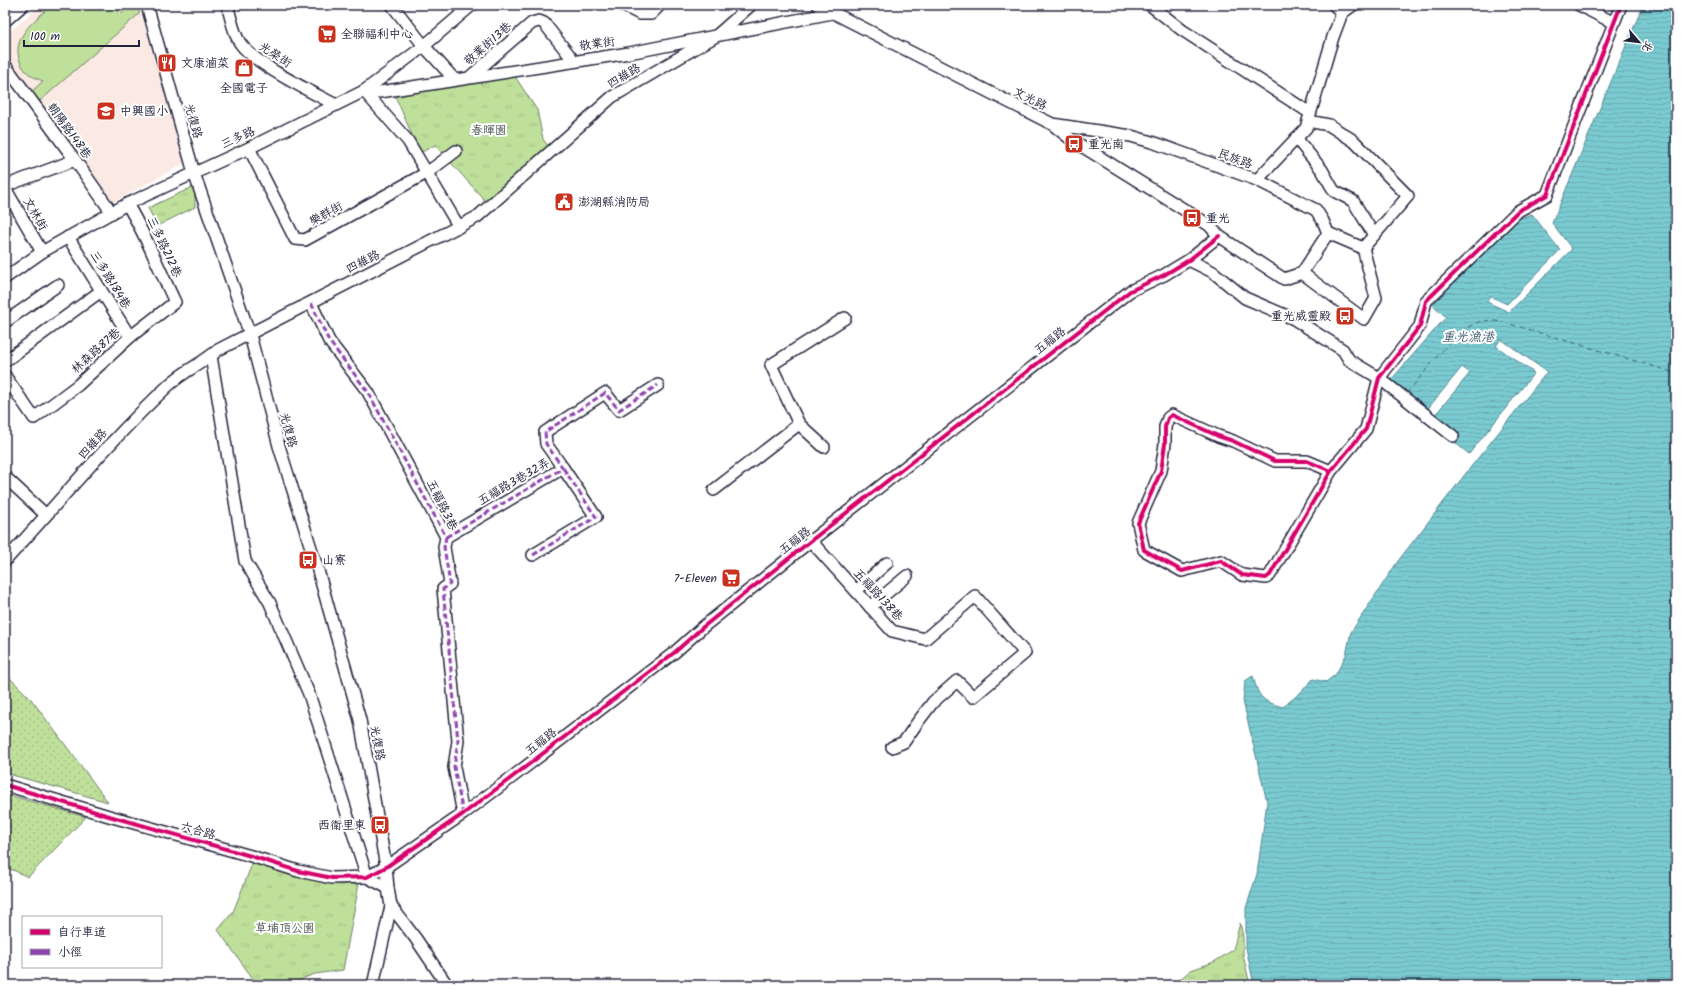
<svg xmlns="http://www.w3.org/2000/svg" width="1681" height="990" font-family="Kalam,'LXGW WenKai TC',sans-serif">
<defs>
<pattern id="grass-dots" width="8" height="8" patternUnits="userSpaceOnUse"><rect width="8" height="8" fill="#bfe09a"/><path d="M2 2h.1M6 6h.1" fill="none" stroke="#a4c086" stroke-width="1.8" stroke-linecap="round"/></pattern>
<pattern id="park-tufts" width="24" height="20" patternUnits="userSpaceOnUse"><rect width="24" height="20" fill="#bfe09a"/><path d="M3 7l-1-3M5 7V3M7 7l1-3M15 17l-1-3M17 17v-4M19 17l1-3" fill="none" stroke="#a4c086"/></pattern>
<pattern id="water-rules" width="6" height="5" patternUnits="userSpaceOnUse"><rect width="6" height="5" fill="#7acbd1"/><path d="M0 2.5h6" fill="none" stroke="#69aeb4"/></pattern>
</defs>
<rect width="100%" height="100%" fill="#fff"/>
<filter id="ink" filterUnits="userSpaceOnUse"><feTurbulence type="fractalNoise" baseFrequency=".025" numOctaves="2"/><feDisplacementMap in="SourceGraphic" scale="8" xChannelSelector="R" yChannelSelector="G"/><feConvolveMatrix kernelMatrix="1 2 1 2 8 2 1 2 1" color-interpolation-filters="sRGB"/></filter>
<g filter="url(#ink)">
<polygon fill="#fbeae4" points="40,5 139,5 185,163 110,204 5,59 5,36"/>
<g fill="url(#grass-dots)" stroke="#70816a">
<polygon points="5,673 31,699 108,802 5,773"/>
<polygon points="5,794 86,817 28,877 13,870 5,869"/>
</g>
<g fill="url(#park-tufts)" stroke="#70816a">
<polygon points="514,75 537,110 543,139 550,149 488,204 435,145 422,152 419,151 393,91"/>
<polygon points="195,186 195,207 157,226 148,208"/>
<polygon points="252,864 274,868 324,883 359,884 343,970 315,974 304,978 293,985 259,985 251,976 218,930 233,912"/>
<polygon points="1240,923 1243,937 1243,955 1250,985 1173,985 1191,970 1214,962 1233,950"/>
</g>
<path fill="#bfe09a" stroke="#70816a" d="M52 5H116L120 15 132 5 140 13 40 101 31 92 43 81C34 78 25 73 21 64 9 38 35 20 52 5Z"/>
<path fill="url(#water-rules)" stroke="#578795" d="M1643 5H1676V985H1254L1246 948V908L1257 874 1267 802 1243 701 1245 681 1253 676C1259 699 1262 701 1283 707L1300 693 1313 679 1326 682 1336 674 1346 655 1351 632 1398 561 1470 468 1547 372 1501 339 1496 346 1534 373 1469 454 1429 422 1470 373 1462 367 1426 411 1390 381 1446 317 1429 301 1507 223 1532 214 1560 250 1507 304 1490 296 1487 302 1509 312 1572 249 1552 223Z"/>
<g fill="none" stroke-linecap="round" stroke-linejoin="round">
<path stroke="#415d70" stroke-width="1" stroke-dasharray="5 4" stroke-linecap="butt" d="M1407 393C1423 375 1454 331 1476 323 1485 319 1494 321 1503 322L1676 373"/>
<defs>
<g id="minor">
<polyline points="147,5 194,173 250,335 279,446 317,567 360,720 386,867 388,888 391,906 373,985"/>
<path d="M227 5C231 17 233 32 240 43 254 64 310 91 334 104"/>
<polyline points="392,5 424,46 455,80"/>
<polyline points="622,5 640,14 651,14 660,5"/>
<polyline points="818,5 1052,124 1072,140 1209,225 1219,236 1284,279 1302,273 1328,233 1323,221 1316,210 1257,180 1155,143 1131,136 1052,124"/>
<polyline points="1150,5 1182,30 1310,113"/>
<polyline points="1334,5 1342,13"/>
<polyline points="1579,5 1614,23"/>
<polyline points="5,21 23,5"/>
<polyline points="5,65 75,160 112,213"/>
<polyline points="470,77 532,23 539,21 544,23 574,61"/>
<polyline points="364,91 380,92 629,53 832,13"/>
<polyline points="364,91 408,141 459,227"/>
<polyline points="1296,138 1322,170 1334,191 1353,201 1374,235"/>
<polyline points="249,148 295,239 305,240 428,172 456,151"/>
<polyline points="1257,180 1306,128 1333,37 1342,13 1353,5"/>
<polyline points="5,186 75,160"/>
<polyline points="5,188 42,252"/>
<polyline points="1328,233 1363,248"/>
<polyline points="68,237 130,337"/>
<polyline points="1189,260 1213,272 1245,298 1294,319 1343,350 1349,360 1379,378 1453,436"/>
<polyline points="1302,273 1364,319 1376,298 1363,248 1408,196 1354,141 1329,125 1308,121"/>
<polyline points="5,278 42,252 127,204 249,148 364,91 424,46 472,5"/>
<polyline points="311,303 329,341 368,392 446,537 444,547 450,584 443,589 458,741 454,767 463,814"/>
<polyline points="5,322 58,285"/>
<polyline points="211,356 245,561 270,603 309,694 367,877 388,888"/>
<polyline points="5,361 101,291"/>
<path d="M5 376 34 418 78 385 130 337 175 302C159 269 146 235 127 204"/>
<polyline points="824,447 799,424 771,365 845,318"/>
<polyline points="1331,471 1307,461 1275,461 1233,441 1218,436 1172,415 1168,418 1165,427 1165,444 1161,471 1138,523 1144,550 1182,571 1221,561 1242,575 1266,578 1270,575 1331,471 1366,429 1379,378 1420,326 1426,301 1518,211 1547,195 1621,5"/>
<polyline points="5,477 46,515"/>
<polyline points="714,490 799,424"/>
<polyline points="446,537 563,468 546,444 545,432 605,393 619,410 658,385"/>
<polyline points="811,541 892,631 925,639 975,596 1025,653 973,697 957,681 933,702 917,723 904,742 892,747"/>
<polyline points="533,555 596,517 563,468"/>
<path d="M5 561C59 502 110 440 169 385 184 371 203 363 218 350L477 217 612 97 716 36 751 5"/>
<polyline points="856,591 887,563"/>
<polyline points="870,607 907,576"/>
<polyline points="5,785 109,816 251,856 298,871 332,878 367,877 386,867 463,814 511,778 675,652 703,627 813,539 1130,291 1164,275 1189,260 1219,236"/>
<polyline points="391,906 416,939 447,985"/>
</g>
</defs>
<use href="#minor" stroke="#22223b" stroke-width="14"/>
<use href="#minor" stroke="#fff" stroke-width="11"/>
<g stroke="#8e44ad" stroke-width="3" stroke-dasharray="6 3" stroke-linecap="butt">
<polyline points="311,303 329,341 368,392 446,537 444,547 450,584 443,589 458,741 454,767 463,814"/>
<polyline points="446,537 563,468 546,444 545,432 605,393 619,410 658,385"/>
<polyline points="533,555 596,517 563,468"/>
</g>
<defs>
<g id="cycleway">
<polyline points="1331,471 1307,461 1275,461 1233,441 1218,436 1172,415 1168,418 1165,427 1165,444 1161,471 1138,523 1144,550 1182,571 1221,561 1242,575 1266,578 1270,575 1331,471 1366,429 1379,378 1420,326 1426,301 1518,211 1547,195 1621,5"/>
<polyline points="5,785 109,816 251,856 298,871 332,878 367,877 386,867 463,814 511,778 675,652 703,627 813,539 1130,291 1164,275 1189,260 1219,236"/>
</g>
</defs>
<use href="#cycleway" stroke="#fff" stroke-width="6"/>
<use href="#cycleway" stroke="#d6006c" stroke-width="4"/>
</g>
</g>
<defs>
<symbol id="supermarket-square" viewBox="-11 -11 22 22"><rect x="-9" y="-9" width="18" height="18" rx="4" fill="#c8321e" stroke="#fff"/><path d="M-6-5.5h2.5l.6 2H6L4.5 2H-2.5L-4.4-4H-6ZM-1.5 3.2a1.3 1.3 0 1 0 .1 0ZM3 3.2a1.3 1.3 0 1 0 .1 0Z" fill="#fff"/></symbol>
<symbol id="restaurant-square" viewBox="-11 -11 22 22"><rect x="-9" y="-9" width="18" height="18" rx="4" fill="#c8321e" stroke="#fff"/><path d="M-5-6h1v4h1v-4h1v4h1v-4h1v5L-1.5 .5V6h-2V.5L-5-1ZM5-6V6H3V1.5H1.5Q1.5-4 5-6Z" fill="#fff"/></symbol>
<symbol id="shop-square" viewBox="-11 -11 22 22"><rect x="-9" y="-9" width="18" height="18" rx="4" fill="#c8321e" stroke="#fff"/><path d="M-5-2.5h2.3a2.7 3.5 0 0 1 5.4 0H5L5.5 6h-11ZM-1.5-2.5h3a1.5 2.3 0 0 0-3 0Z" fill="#fff"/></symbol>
<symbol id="school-square" viewBox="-11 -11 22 22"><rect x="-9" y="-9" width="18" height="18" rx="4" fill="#c8321e" stroke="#fff"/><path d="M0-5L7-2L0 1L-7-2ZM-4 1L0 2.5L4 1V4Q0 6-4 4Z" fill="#fff"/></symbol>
<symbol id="bus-square" viewBox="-11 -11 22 22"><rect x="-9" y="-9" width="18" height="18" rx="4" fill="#c8321e" stroke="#fff"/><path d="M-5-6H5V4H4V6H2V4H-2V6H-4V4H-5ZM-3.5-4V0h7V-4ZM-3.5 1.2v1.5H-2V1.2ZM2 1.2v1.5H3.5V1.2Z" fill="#fff"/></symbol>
<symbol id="civic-square" viewBox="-11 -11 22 22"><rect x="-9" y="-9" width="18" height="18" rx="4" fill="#c8321e" stroke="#fff"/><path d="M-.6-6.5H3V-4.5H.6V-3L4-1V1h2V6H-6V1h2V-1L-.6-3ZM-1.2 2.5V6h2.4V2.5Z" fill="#fff"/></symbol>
</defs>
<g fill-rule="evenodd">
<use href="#supermarket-square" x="316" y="23" width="22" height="22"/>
<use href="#restaurant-square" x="156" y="52" width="22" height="22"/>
<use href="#shop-square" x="233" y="57" width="22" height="22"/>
<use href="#school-square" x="95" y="100" width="22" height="22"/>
<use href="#bus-square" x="1063" y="133" width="22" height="22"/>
<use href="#civic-square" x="553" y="191" width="22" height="22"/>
<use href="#bus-square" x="1181" y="207" width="22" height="22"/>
<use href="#bus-square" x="1334" y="305" width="22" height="22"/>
<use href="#bus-square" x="297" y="549" width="22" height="22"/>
<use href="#supermarket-square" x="720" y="567" width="22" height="22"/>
<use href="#bus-square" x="369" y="814" width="22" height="22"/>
</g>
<g text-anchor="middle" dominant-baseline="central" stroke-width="4" stroke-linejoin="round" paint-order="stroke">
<g font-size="12" fill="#22223b" stroke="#fff" text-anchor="start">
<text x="341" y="34">全聯福利中心</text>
<text x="181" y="63">文康滷菜</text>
<text x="244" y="88" text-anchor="middle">全國電子</text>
<text x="120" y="111">中興國小</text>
<text x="1088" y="144">重光南</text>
<text x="578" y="202">澎湖縣消防局</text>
<text x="1206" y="218">重光</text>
<text x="1331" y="316" text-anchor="end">重光威靈殿</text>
<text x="322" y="560">山寮</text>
<text x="717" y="578" text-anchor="end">7-Eleven</text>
<text x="366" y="825" text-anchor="end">西衛里東</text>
</g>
<g font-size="12" fill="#22223b" stroke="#fff">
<text transform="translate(488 44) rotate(-41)">敬業街13巷</text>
<text transform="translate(597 44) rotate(-8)">敬業街</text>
<text transform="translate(275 55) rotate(33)">光榮街</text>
<text transform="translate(624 76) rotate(-31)">四維路</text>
<text transform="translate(1030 99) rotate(27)">文光路</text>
<text transform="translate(193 121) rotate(74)">光復路</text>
<text transform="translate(69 131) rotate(54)">朝陽路148巷</text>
<text transform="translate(238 138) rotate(-25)">三多路</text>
<text transform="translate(1235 159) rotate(20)">民族路</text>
<text transform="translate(35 214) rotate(60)">文林街</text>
<text transform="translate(326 214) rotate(-29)">樂群街</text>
<text transform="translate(164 247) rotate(65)">三多路212巷</text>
<text transform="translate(363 262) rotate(-27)">四維路</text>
<text transform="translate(110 280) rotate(58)">三多路184巷</text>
<text transform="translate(1050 341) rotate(-38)">五福路</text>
<text transform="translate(96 351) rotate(-42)">林森路87巷</text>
<text transform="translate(288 430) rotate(75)">光復路</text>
<text transform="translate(93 444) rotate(-48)">四維路</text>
<text transform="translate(514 482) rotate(-30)">五福路3巷32弄</text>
<text transform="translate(442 505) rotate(64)">五福路3巷</text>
<text transform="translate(795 541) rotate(-38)">五福路</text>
<text transform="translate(878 595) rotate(47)">五福路138巷</text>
<text transform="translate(541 742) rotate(-38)">五福路</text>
<text transform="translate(377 743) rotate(79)">光復路</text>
<text transform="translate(198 831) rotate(16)">六合路</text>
</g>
<g font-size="12" fill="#515b58" stroke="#fff">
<text x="489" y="130">春暉園</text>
<text x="285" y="928">草埔頂公園</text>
</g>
<g font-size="13" font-style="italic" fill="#415d70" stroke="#fff">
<text x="1468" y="337">重光漁港</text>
</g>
</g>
<rect width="1681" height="990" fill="none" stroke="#fff" stroke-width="20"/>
<rect x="10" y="10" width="1661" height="970" fill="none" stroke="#22223b" stroke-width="1.5" filter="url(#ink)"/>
<rect x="22" y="916" width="140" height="52" fill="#ffffff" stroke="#a7a7b1"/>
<rect x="30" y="929" width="20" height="6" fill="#d6006c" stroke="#a7a7b1"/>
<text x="58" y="936" font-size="12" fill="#22223b">自行車道</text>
<rect x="30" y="949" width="20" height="6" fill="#8e44ad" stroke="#a7a7b1"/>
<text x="58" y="956" font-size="12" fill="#22223b">小徑</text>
<g transform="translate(1639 42) rotate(118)" stroke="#ffffff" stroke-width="3" paint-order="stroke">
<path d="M0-3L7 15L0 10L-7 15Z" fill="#22223b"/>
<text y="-6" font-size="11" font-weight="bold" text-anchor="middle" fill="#22223b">北</text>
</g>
<path d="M24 40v6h115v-6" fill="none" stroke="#22223b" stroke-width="2"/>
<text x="30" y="40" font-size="12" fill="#22223b" stroke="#ffffff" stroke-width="3" paint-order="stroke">100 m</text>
</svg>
